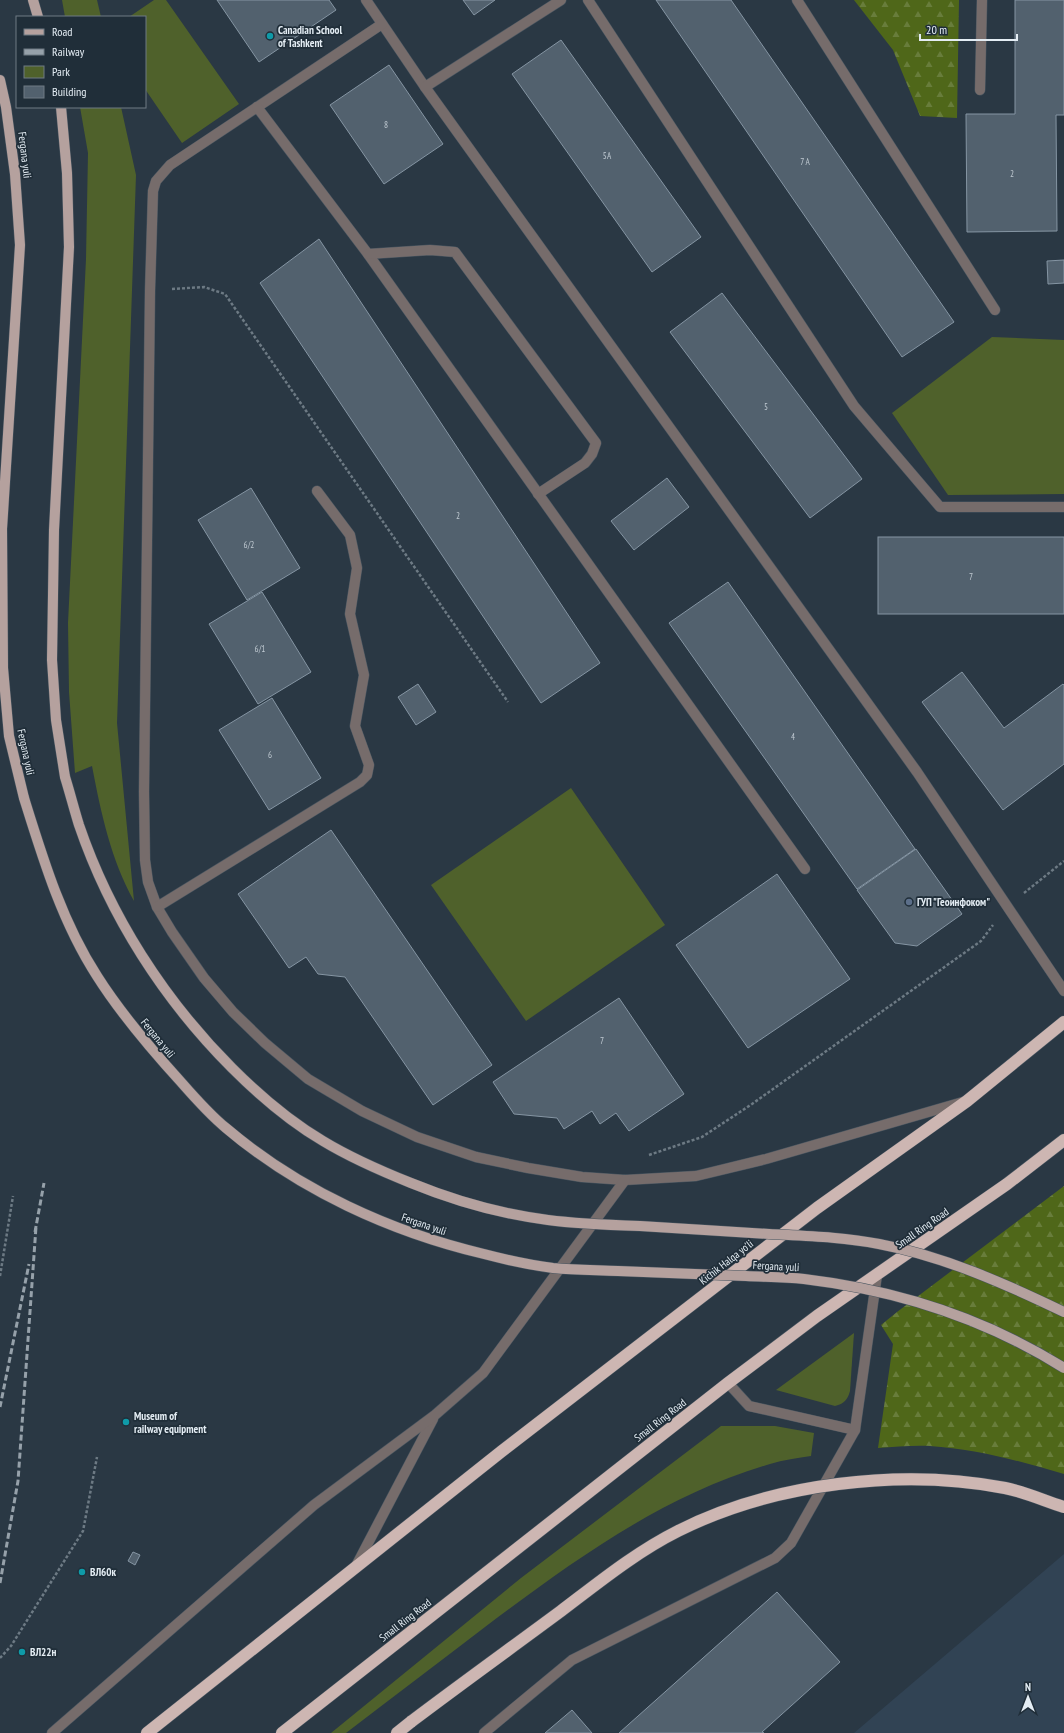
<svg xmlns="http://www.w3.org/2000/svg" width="1064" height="1733" font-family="'PT Sans Narrow',sans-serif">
<defs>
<pattern id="forest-firs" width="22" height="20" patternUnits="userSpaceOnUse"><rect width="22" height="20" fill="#4f6719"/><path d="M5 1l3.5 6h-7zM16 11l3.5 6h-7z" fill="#687d3b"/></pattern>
</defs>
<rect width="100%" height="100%" fill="#2a3844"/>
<polygon fill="#314354" points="1064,1554 1064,1733 854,1733"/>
<g fill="#4f612b">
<polygon points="62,0 97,0 101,17 65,17"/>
<polygon points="154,0 166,0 239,104 182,143 145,89 145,17 129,17"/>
<path d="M80 107H121L136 175 117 723 134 901C111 860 101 813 92 766L75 773 69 692 68 623 86 259 88 153Z"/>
<polygon points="992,337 1064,340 1064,494 948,495 892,413"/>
<polygon points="571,788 665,925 526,1021 431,885"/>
<path d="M854 1333 850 1391C848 1399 844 1404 835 1406L776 1390Z"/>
<path d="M721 1426H775L814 1433 811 1456C798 1458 783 1460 770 1464 663 1495 573 1561 485 1627 439 1662 392 1698 346 1733H331L521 1578Z"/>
</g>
<g fill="url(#forest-firs)">
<polygon points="854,0 959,0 957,118 920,116 893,50"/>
<path d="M1064 1186V1474C1020 1461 976 1449 930 1446 913 1445 895 1447 878 1448L893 1344 881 1325 897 1312Z"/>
</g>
<g fill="#52616e" stroke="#8595a3">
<polygon points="217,0 329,0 336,10 259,62"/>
<polygon points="463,0 495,0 474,15"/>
<polygon points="656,0 731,0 954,322 902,357"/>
<polygon points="1015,0 1064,0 1064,115 1056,115 1057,231 967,232 966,114 1015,114"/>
<polygon points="561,40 701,237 652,272 512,74"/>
<polygon points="389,65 443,144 384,184 330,105"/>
<polygon points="319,239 600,663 541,703 260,283"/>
<polygon points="1064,260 1064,283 1048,284 1047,261"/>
<polygon points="722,293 862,479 810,518 670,332"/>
<polygon points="667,478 689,507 634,550 611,521"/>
<polygon points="251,488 300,568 247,600 198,520"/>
<rect x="878" y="537" width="186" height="77"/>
<polygon points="728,582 915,849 857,889 669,623"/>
<polygon points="262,592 311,672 258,704 209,624"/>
<polygon points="962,672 1004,728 1063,684 1064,685 1064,764 1003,810 922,702"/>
<polygon points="418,684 436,712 416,725 398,697"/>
<polygon points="272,698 321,778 269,810 219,730"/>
<polygon points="331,830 492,1065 433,1105 345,977 318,974 306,957 289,968 238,894"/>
<polygon points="916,849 962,914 917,946 895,943 857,890"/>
<polygon points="777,874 850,979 748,1048 676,945"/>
<polygon points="619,998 684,1094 629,1131 616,1113 600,1124 592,1111 564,1129 557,1118 514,1114 493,1082"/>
<polygon points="133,1552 140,1555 135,1565 128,1561"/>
<polygon points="777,1592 840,1662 762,1732 764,1733 619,1733"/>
<polygon points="572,1710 592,1733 545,1733"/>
</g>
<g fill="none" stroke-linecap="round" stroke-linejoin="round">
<defs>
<g id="minor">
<polyline points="366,0 425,87"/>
<polyline points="561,0 425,87 917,772 1064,991"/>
<polyline points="588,0 854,406 940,507 1064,507"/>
<polyline points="797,0 995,310"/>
<polyline points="382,24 170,165 156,181 153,191 150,291 144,792 145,860 148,882 157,907 172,932 204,978 233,1012 265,1043 308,1079 362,1111 417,1137 476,1157 528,1168 582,1177 625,1180 696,1176 766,1159 963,1102"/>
<polyline points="980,90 982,0"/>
<polyline points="257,107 368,254 805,869"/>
<polyline points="368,254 430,250 455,252 596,443 592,454 585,463 538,494"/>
<polyline points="157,907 360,782 367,775 369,765 355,726 364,675 350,614 357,568 350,535 317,491"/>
<polyline points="728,1383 749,1406 855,1430"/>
<polyline points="356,1566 433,1419"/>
<polyline points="52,1733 314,1505 435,1415 483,1373 625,1180"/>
<polyline points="484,1733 572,1660 775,1558 791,1543 855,1430 877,1275"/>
</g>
<g id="major">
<polyline points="33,0 38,17"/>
<polyline points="0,80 6,107 15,174 20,245 2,529 3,668 9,736 24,798"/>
<polyline points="61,107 67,173 69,247 54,530 52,660 56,720 65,777"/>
</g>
<g id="highway">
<polyline points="147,1733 502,1451 817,1208 967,1101 1064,1022"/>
<polyline points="282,1733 728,1383 817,1316 1007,1184 1064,1140"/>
<polyline points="397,1733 412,1721"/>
</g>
</defs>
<use href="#minor" stroke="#485560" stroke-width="11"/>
<use href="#major" stroke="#485560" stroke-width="11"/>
<use href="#highway" stroke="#485560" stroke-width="13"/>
<g stroke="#6d7a84" stroke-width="2.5" stroke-dasharray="3 2" stroke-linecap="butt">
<polyline points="172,289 204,287 225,294 508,702"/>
<polyline points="1024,893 1064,861"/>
<polyline points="649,1155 702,1137 752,1104 981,941 993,925"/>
<polyline points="0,1276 13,1196"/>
<polyline points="0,1658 11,1646 83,1531 97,1457"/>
</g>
<use href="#minor" stroke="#766c6b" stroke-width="10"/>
<use href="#major" stroke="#b5a19e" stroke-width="10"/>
<use href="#highway" stroke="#cdb6b2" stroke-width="12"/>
<g stroke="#96a1aa" stroke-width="3" stroke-dasharray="6 3" stroke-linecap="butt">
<polyline points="35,1232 44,1183"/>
<polyline points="0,1407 29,1264"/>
<polyline points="0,1583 18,1481 36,1227"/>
</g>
<defs>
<g id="major-bridge">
<path d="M65 777C70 793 74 809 79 825 110 916 164 1000 232 1068 259 1095 289 1121 323 1141 351 1158 381 1171 411 1183 455 1201 501 1214 548 1220 578 1224 609 1225 640 1226 683 1229 726 1231 769 1234 806 1236 843 1237 879 1244 943 1256 1006 1284 1064 1312"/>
<path d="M24 798C43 859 62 922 97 976 121 1014 151 1049 181 1082 195 1098 210 1115 226 1128 299 1190 391 1232 484 1254 507 1260 530 1265 553 1268 575 1270 596 1270 618 1271 661 1273 704 1274 746 1276 766 1277 785 1277 804 1279 896 1290 986 1319 1064 1368"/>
</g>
<path id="highway-bridge" d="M412 1721C461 1684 511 1648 561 1611 598 1583 636 1552 678 1531 773 1483 901 1468 1005 1488 1025 1492 1045 1501 1064 1507"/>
</defs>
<use href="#major-bridge" stroke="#485560" stroke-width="11" stroke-linecap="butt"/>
<use href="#highway-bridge" stroke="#485560" stroke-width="13" stroke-linecap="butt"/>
<use href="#major-bridge" stroke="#b5a19e" stroke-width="10"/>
<use href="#highway-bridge" stroke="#cdb6b2" stroke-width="12"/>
</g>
<g fill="#0f9aa8" stroke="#202e39" stroke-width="1.5">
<circle cx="270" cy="36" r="4"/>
<circle cx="126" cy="1422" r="4"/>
<circle cx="82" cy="1572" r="4"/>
<circle cx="22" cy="1652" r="4"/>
</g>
<circle fill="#5c6f8a" stroke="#202e39" stroke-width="1.5" cx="909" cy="902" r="4"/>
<g text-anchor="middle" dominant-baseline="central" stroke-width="3.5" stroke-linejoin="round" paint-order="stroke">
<g font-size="9" fill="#c0cad2">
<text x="386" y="124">8</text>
<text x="607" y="155">5A</text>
<text x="805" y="161">7 А</text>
<text x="1012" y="173">2</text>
<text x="766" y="406">5</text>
<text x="458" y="515">2</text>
<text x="249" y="544">6/2</text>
<text x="971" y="576">7</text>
<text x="260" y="648">6/1</text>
<text x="793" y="736">4</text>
<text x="270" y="754">6</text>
<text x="602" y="1040">7</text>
</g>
<g font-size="11" font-weight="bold" fill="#e4edf4" stroke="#202e39" text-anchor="start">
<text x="278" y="30">Canadian School<tspan x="278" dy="13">of Tashkent</tspan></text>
<text x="917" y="902">ГУП "Геоинфоком"</text>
<text x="134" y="1416">Museum of<tspan x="134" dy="13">railway equipment</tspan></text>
<text x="90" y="1572">ВЛ60к</text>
<text x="30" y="1652">ВЛ22н</text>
</g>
<g font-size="11" fill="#e4edf4" stroke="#202e39">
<text transform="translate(25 155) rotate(83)">Fergana yuli</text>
<text transform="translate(26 752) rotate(78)">Fergana yuli</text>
<text transform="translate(158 1038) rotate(51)">Fergana yuli</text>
<text transform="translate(424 1224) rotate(19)">Fergana yuli</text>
<text transform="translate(922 1228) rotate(-35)">Small Ring Road</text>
<text transform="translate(726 1262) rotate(-38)">Kichik Halqa yo'li</text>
<text transform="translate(776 1266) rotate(3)">Fergana yuli</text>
<text transform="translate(660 1420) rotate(-38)">Small Ring Road</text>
<text transform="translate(405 1620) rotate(-38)">Small Ring Road</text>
</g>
</g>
<rect x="16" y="16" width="130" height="92" fill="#202e39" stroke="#6e7a84"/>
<rect x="24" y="29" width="20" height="6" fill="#b5a19e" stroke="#6e7a84"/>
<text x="52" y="36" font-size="12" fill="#e4edf4">Road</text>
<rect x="24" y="49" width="20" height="6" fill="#96a1aa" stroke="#6e7a84"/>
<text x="52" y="56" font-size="12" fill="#e4edf4">Railway</text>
<rect x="24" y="66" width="20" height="12" fill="#4f612b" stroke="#6e7a84"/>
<text x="52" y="76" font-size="12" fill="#e4edf4">Park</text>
<rect x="24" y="86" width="20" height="12" fill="#52616e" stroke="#6e7a84"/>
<text x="52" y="96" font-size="12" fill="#e4edf4">Building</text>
<g transform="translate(1028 1697)" stroke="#202e39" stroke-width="3" paint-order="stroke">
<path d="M0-3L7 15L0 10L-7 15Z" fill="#e4edf4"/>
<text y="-6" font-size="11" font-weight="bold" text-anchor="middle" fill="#e4edf4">N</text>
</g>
<path d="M920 34v6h97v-6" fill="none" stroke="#e4edf4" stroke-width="2"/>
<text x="926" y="34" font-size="12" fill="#e4edf4" stroke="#202e39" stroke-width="3" paint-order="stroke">20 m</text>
</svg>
